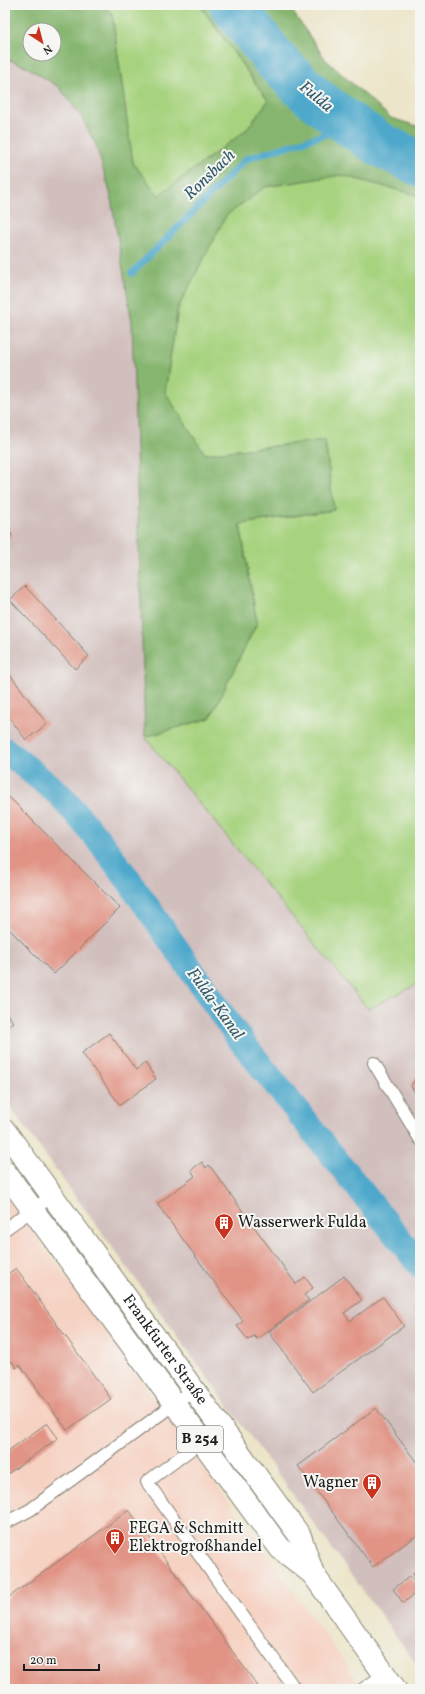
<svg xmlns="http://www.w3.org/2000/svg" width="425" height="1694" font-family="Vollkorn,serif">
<rect width="100%" height="100%" fill="#f6f6f2"/>
<filter id="ink" filterUnits="userSpaceOnUse"><feTurbulence type="fractalNoise" baseFrequency=".025" numOctaves="2"/><feDisplacementMap in="SourceGraphic" scale="8" xChannelSelector="R" yChannelSelector="G"/><feConvolveMatrix kernelMatrix="1 2 1 2 8 2 1 2 1" color-interpolation-filters="sRGB"/></filter>
<filter id="wash" filterUnits="userSpaceOnUse"><feTurbulence type="fractalNoise" baseFrequency=".012" numOctaves="4" result="noise"/><feDisplacementMap in="SourceGraphic" scale="16" xChannelSelector="R" yChannelSelector="G"/><feGaussianBlur stdDeviation="0.9" result="paint"/><feColorMatrix in="noise" values="0 0 0 0 0 0 0 0 0 0 0 0 0 0 0 0 0 1.4 0 .05"/><feComposite in="paint" operator="in"/></filter>
<g filter="url(#wash)">
<rect width="100%" height="100%" fill="#ece5c9"/>
<polygon fill="#f6d2c3" points="5,1192 364,1689 5,1689"/>
<polygon fill="#d1bfbd" points="5,58 25,66 59,87 79,113 96,145 110,192 132,322 367,1009 420,983 420,1669 5,1100"/>
<g fill="#a7d37f" stroke="#62784e">
<polygon points="99,5 200,5 268,101 245,131 159,196 133,163 112,14"/>
<polygon points="341,175 420,196 420,983 368,1009 145,737 210,718 257,623 240,524 334,510 325,440 205,454 165,392 178,308 225,216 264,187"/>
</g>
<path fill="#85b56e" stroke="#506845" fill-rule="evenodd" d="M5 5H99L112 13 133 163 159 195 245 131 268 101 200 5H288L326 60 391 118 420 127V196L341 175 265 187 226 216 178 308 165 392 205 454 325 440 334 510 240 524 257 623 210 718 145 737 132 322 110 192 96 145 79 113 59 87 25 66 5 58ZM30 30H54V54H30Z"/>
<g fill="none" stroke-linecap="round" stroke-linejoin="round">
<polyline stroke="#4ea8cb" stroke-width="7" points="132,273 246,159 352,126"/>
<polyline stroke="#4ea8cb" stroke-width="26" points="5,750 60,795 99,840 127,878 238,1037 420,1265"/>
<polyline stroke="#4ea8cb" stroke-width="45" points="232,5 277,62 314,98 352,126 381,145 420,164"/>
</g>
<g id="blocks">
<g fill="#e19486">
<polygon points="5,527 12,535 5,541"/>
<polygon points="25,586 89,656 75,669 10,600"/>
<polygon points="5,668 47,724 26,740 5,712"/>
<polygon points="5,793 120,908 54,974 5,925"/>
<polygon points="5,1011 13,1022 5,1028"/>
<polygon points="109,1033 136,1070 145,1063 156,1079 120,1105 82,1053"/>
<polygon points="420,1070 420,1101 411,1086"/>
<polygon points="202,1162 206,1168 209,1165 296,1284 305,1277 313,1288 304,1295 309,1300 257,1339 254,1336 248,1340 237,1326 243,1321 157,1204 195,1176 191,1170"/>
<polygon points="16,1268 111,1399 67,1430 20,1365 16,1368 12,1361 5,1366 5,1276"/>
<polygon points="344,1276 362,1300 344,1313 350,1321 383,1297 404,1326 313,1392 269,1332"/>
<polygon points="376,1408 420,1467 420,1533 373,1567 298,1466"/>
<polygon points="47,1423 58,1438 5,1476 5,1453"/>
<polygon points="129,1510 260,1689 5,1689 5,1600"/>
<polygon points="420,1569 420,1580 419,1581 413,1574"/>
<polygon points="410,1576 420,1590 403,1603 393,1589"/>
</g>
</g>
</g>
<g filter="url(#ink)">
<use href="#blocks" fill-opacity="0" stroke="#848072" stroke-width="1"/>
<g fill="none" stroke-linecap="round" stroke-linejoin="round">
<defs>
<g id="service">
<polyline points="374,1063 420,1139"/>
<polyline points="5,1229 52,1196"/>
<polyline points="206,1438 147,1482 295,1689"/>
<polyline points="5,1523 30,1510 193,1390"/>
<polyline points="363,1689 384,1675"/>
</g>
<g id="primary">
<path id="s1" d="M5 1131 300 1536 313 1574 395 1689"/>
<polyline points="5,1172 280,1548 313,1574"/>
</g>
</defs>
<use href="#service" stroke="#848072" stroke-width="14"/>
<use href="#primary" stroke="#848072" stroke-width="24"/>
<use href="#service" stroke="#fff" stroke-width="12"/>
<use href="#primary" stroke="#fff" stroke-width="22"/>
</g>
</g>
<defs>
<symbol id="building-pin" viewBox="-11 -11 22 30"><path d="M0 17L-7.5 6A9.5 9.5 0 1 1 7.5 6Z" fill="#c8321e" stroke="#f6f6f2"/><path d="M-4-6H4V6H1V3H-1V6H-4ZM-2.5-4.3h1.7v1.8h-1.7ZM.8-4.3h1.7v1.8H.8ZM-2.5-1h1.7V.8h-1.7ZM.8-1h1.7V.8H.8Z" fill="#fff"/></symbol>
</defs>
<g fill-rule="evenodd">
<use href="#building-pin" x="213" y="1212" width="22" height="30"/>
<use href="#building-pin" x="361" y="1472" width="22" height="30"/>
<use href="#building-pin" x="104" y="1527" width="22" height="30"/>
</g>
<g text-anchor="middle" dominant-baseline="central" stroke-width="4" stroke-linejoin="round" paint-order="stroke">
<rect fill="#f6f6f2" stroke="#5d5d5c" stroke-width="1" x="177" y="1426" width="46" height="26" rx="3"/>
<g font-size="15" font-weight="bold" fill="#1c1c1c">
<text x="200" y="1439">B 254</text>
</g>
<g font-size="16" fill="#1c1c1c" stroke="#f6f6f2" text-anchor="start">
<text x="238" y="1223">Wasserwerk Fulda</text>
<text x="358" y="1483" text-anchor="end">Wagner</text>
<text x="129" y="1529">FEGA &amp; Schmitt<tspan x="129" dy="18">Elektrogroßhandel</tspan></text>
</g>
<g font-size="16" fill="#1c1c1c" stroke="#f6f6f2">
<text stroke="none"><textPath href="#s1" startOffset="271">Frankfurter Straße</textPath></text>
</g>
<g font-size="17" font-style="italic" fill="#325b6b" stroke="#f6f6f2">
<text transform="translate(316 97) rotate(40)">Fulda</text>
<text transform="translate(210 175) rotate(-44)">Ronsbach</text>
<text transform="translate(215 1004) rotate(54)">Fulda-Kanal</text>
</g>
</g>
<rect width="425" height="1694" fill="none" stroke="#f6f6f2" stroke-width="20"/>
<g transform="translate(42 42) rotate(144)"><circle r="19" fill="#f6f6f2" stroke="#9f9f9c"/>
<path d="M0-3L7 15L0 10L-7 15Z" fill="#c8321e"/>
<text y="-6" font-size="11" font-weight="bold" text-anchor="middle" fill="#1c1c1c">N</text>
</g>
<path d="M24 1664v6h75v-6" fill="none" stroke="#1c1c1c" stroke-width="2"/>
<text x="30" y="1664" font-size="12" fill="#1c1c1c" stroke="#f6f6f2" stroke-width="3" paint-order="stroke">20 m</text>
</svg>
